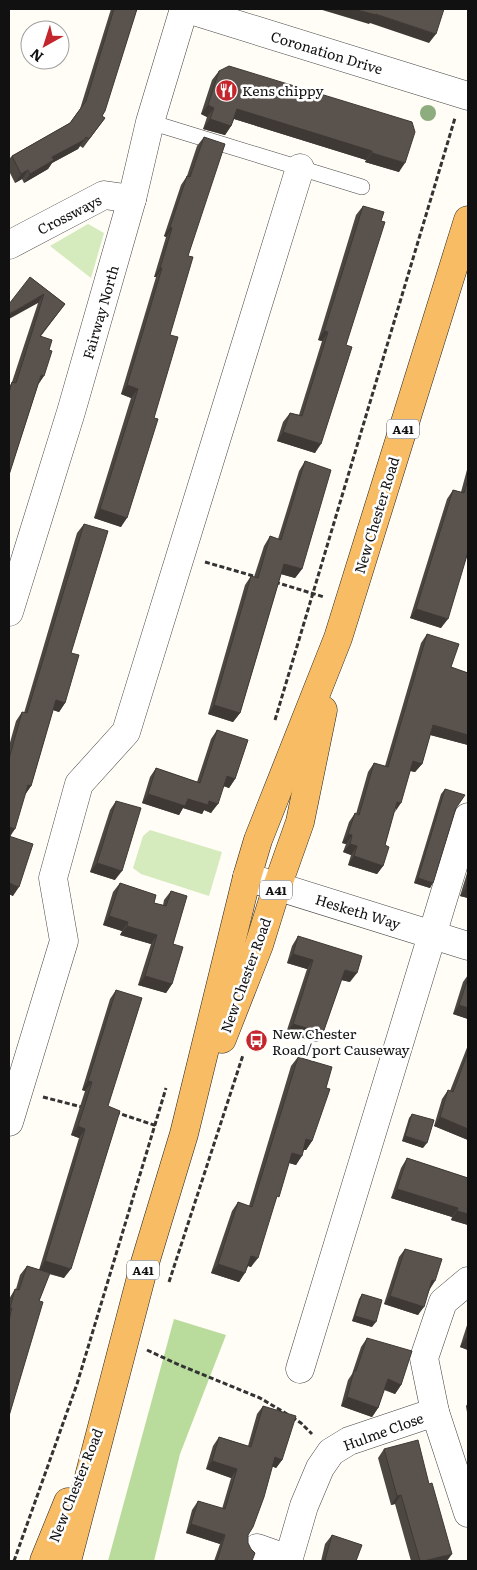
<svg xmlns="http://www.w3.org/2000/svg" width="477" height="1570" font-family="Literata,serif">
<rect width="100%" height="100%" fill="#fffdf5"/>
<g fill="#d5ebbd">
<polygon points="88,224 104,233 91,278 50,246"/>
<polygon points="150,830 222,852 209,896 141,874 133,868 143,836"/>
</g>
<polygon fill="#b9dc9c" points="174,1319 226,1335 180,1454 154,1561 108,1561"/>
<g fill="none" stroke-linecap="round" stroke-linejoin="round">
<defs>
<polyline id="service" points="150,122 362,187"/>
<g id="minor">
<polyline points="187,9 468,96"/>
<polyline points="9,245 104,195 132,199"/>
<polyline points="9,612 71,412 132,199 150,122 184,9"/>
<polyline points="247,877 468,946"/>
<polyline points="9,1122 64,941 53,878 79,784 126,732 300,168"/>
<polyline points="300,1369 468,817"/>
<polyline points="435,1412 468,1513"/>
<polyline points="257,1548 288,1559"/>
<polyline points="288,1561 304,1506 320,1468 331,1452 349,1441 435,1412 424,1358 443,1302 468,1281"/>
</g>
<g id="trunk">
<polyline points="222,1039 259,945 277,887 300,822 323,710"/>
<polyline points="44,1561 68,1502"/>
<polyline points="67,1561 144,1266 184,1134 247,877 258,840 338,638 468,220"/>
</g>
</defs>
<use href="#service" stroke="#444" stroke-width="16"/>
<use href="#minor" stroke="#444" stroke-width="29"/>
<use href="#trunk" stroke="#222" stroke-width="29"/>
<g stroke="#333" stroke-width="3" stroke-dasharray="5 2.5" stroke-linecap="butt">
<polyline points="205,562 257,577"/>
<polyline points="275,582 324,597"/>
<polyline points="275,720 455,118"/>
<polyline points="43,1097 82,1107"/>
<polyline points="115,1112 157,1126"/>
<polyline points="169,1282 243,1055"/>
<polyline points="147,1350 177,1364 260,1398 287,1414"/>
<polyline points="292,1417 301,1423 312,1434"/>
<polyline points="14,1561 77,1384 166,1088"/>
</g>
<use href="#service" stroke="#fff" stroke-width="15"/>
<use href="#minor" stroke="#fff" stroke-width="28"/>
<use href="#trunk" stroke="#f7bc64" stroke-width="28"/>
</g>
<circle fill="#8dad7f" cx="428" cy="113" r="8"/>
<g fill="#4d4742">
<polygon points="111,9 137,9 102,116 105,118 83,148 80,146 78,149 52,163 48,169 24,183 22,179 15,183 9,171 9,159 12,156 70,123 80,109"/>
<polygon points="219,71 412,122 399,172 365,162 366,160 234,119 231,126 225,135 203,129 207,117 201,114 212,80"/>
<polygon points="204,137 188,256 170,335 121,527 94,518 131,398 121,394 156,277 154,277 166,237 164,236 181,185 187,176 197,146"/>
<polygon points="363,206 346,345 315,453 277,441 283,422 290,413 299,415 322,341 318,340 356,215"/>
<polygon points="30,277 65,304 41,336 38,385 9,475 9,387 12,382 38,303"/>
<polygon points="305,461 302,569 295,578 281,574 240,713 233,722 208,714 245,585 251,576 254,577 264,546 270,536 278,539 299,471"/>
<polygon points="468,466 468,552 441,628 410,618 447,499 453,490 461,492"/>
<polygon points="84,524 71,653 65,703 59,712 53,710 31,786 25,794 10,837 13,896 9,894 9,746 16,721 22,712 24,713 77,533"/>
<polygon points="427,634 451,667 468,673 468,745 430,735 422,764 415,772 410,771 394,812 385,845 383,866 377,874 348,865 351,855 343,852 346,844 342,843 349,822 355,813 356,814 368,772 374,763 385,766 421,643"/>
<polygon points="217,730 235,779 229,788 224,786 211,813 204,810 202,814 183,808 179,815 142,803 150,777 156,768 197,782 211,739"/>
<polygon points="445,789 456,808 430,888 414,883 441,794"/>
<polygon points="116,801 115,880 90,872 110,810"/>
<polygon points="468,870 468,898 460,896"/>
<polygon points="120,883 154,903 163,905 164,900 171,891 173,944 172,984 166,993 138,985 151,944 120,935 122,931 103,925 113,892"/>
<polygon points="298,936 350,982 341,980 323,1033 317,1042 286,1033 307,969 287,963 292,946"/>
<polygon points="468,975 468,1019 453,1014 463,982"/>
<polygon points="116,990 108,1106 64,1278 49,1274 39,1301 9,1416 9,1299 15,1289 16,1289 20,1275 27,1266 39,1270 79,1138 71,1135 85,1091 82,1090 110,999"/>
<polygon points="468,1045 468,1140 434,1126 442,1099 448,1090 450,1091"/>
<polygon points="298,1057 312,1141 306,1150 304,1150 296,1165 289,1163 251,1267 248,1266 239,1282 211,1273 232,1211 238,1202 249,1206 291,1066"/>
<polygon points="412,1114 423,1148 402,1141 409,1118"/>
<polygon points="407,1158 467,1178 468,1176 468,1225 451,1220 452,1217 391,1198 401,1168"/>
<polygon points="405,1249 430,1289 418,1315 384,1304 399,1257"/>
<polygon points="362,1294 372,1327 352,1321 359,1299"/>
<polygon points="468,1322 468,1350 460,1347"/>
<polygon points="367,1338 401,1385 395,1394 384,1390 378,1408 372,1417 341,1406 348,1380 352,1374 361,1347"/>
<polygon points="468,1403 468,1418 466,1406"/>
<polygon points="263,1406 282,1460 276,1468 272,1466 248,1535 248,1543 252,1561 214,1561 220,1544 186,1533 192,1510 198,1501 222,1509 231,1478 206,1469 213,1446 219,1437 248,1446 257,1414"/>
<polygon points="384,1449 447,1561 411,1561 395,1504 391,1505 378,1458"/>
<polygon points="332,1535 356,1561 321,1561 325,1544"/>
</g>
<g fill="#3f3936">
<polygon points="319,9 354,9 376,14 436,34 429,43 370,23 369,24"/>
<polygon points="208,105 214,108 207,117 201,114"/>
<polygon points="237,109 372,151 366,160 231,118"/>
<polygon points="210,119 231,126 225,135 203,129"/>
<polygon points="84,140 78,149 52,163 48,169 24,183 30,174 52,157"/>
<polygon points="372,153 405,163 399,172 365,162"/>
<polygon points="28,170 22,179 15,183 21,174"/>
<polygon points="170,227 172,228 166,237 164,236"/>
<polygon points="160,268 162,268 156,277 154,277"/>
<polygon points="44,294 38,303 9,319 9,314"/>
<polygon points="324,331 328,332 322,341 318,340"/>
<polygon points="41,375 44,376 38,385"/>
<polygon points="127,385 138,389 131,398 121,394"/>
<polygon points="283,432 321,444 315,453 277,441"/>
<polygon points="100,509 127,518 121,527 94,518"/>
<polygon points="284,564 302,569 295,578 277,573"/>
<polygon points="416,609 448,619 441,628 410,618"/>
<polygon points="56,700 65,703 59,712 50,709"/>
<polygon points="214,705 240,713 233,722 208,714"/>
<polygon points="433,725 468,735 468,745 427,734"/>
<polygon points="413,761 422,764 415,772 407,770"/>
<polygon points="227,776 235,779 229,788 220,785"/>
<polygon points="28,785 31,786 25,795"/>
<polygon points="148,794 209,801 218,804 211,813 204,810 202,814 183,808 179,815 142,803"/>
<polygon points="397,802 401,803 395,812"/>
<polygon points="9,827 15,829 9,838"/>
<polygon points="348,834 352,835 346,844 342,843"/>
<polygon points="350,844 357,846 351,855 343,852"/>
<polygon points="354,856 383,866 377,874 348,865"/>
<polygon points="97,863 122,871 115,880 90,872"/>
<polygon points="418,878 433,883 430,888 414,883"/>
<polygon points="9,883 19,887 13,896 9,894"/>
<polygon points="466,888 468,889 468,898 460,896"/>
<polygon points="109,916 128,922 122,931 103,925"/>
<polygon points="127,926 157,935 151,944 120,935"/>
<polygon points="293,954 313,960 307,969 287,963"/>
<polygon points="345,970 357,973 350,982 338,979"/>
<polygon points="145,976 172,984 166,993 138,985"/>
<polygon points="459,1005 468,1008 468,1019 453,1014"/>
<polygon points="293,1024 323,1033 317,1042 286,1033"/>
<polygon points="88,1081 92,1082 85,1091 82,1090"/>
<polygon points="440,1117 468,1129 468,1140 434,1126"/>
<polygon points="78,1126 85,1129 79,1138 71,1135"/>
<polygon points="405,1136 427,1143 423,1148 402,1141"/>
<polygon points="306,1139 312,1141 306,1150 300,1148"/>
<polygon points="292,1153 302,1156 296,1165 286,1162"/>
<polygon points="397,1189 458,1208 452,1217 391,1198"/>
<polygon points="457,1211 468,1214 468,1225 451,1220"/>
<polygon points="251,1256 258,1258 251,1267 245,1265"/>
<polygon points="45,1261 71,1269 64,1278 39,1270"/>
<polygon points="218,1264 245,1273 239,1282 211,1273"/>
<polygon points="432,1280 435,1281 430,1289 426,1288"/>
<polygon points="390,1296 424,1307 418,1315 384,1304"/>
<polygon points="10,1308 12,1308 9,1313 9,1309"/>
<polygon points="355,1316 376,1322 372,1327 352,1321"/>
<polygon points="466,1338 468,1339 468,1350 460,1347"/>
<polygon points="388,1379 401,1385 395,1394 382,1388"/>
<polygon points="347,1397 378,1408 372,1417 341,1406"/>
<polygon points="275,1457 282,1460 276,1468 269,1465"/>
<polygon points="212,1461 237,1469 231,1478 206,1469"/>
<polygon points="401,1495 395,1504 391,1505 397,1496"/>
<polygon points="191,1524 225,1535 220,1544 186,1533"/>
<polygon points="452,1554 447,1561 424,1561"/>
</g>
<g fill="#5a524d" stroke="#3f3936">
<polygon points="114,9 137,9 105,111 102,116 105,118 89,139 86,137 84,140 52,157 54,160 30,174 28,170 21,174 12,156 70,123 86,101"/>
<polygon points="354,9 444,9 436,34 376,14 376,15"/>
<polygon points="229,66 412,122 415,132 405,163 372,153 372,151 237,109 231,126 210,119 214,108 208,105 219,71"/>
<polygon points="204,137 225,144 188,256 193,257 170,335 178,337 154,418 158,419 127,518 100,509 138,389 127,385 162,268 160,268 172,228 170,227 187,176 190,177"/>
<polygon points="363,206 384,212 381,221 385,222 346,345 352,347 321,444 283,432 290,413 302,416 328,332 324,331"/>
<polygon points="30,277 65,304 40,336 52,340 49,350 52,351 44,376 41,375 9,475 9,393 12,382 16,383 44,294 9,314 9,304"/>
<polygon points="305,461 331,470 302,569 284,564 240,713 214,705 251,576 258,578 270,536 281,540"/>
<polygon points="468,479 468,552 448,619 416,609 453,490 464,493"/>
<polygon points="84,524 108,531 71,653 79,655 65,703 56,700 31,786 28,785 15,829 9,827 9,759 22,712 27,713"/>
<polygon points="427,634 459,644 451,667 468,673 468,735 433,725 422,764 413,761 401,803 397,802 385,845 389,847 383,866 354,856 357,846 350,844 352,835 348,834 355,813 359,815 374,763 388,767"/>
<polygon points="217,730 248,740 235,779 227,776 218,804 209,801 208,805 188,799 185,806 148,794 156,768 200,783"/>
<polygon points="445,789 465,795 456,808 433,883 418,878"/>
<polygon points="116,801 141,808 122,871 97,863"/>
<polygon points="9,836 33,844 19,887 9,883"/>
<polygon points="468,880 468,889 466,888"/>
<polygon points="120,883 156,895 154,903 166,906 171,891 187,896 173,944 183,947 172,984 145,976 157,935 127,926 128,922 109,916"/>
<polygon points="298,936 362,956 357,973 345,970 323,1033 293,1024 313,960 293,954"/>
<polygon points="468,978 468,1008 459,1005"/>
<polygon points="116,990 142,998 108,1106 120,1111 71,1269 45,1261 85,1129 78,1126 92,1082 88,1081"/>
<polygon points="468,1052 468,1129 440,1117 448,1090 453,1092"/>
<polygon points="298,1057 332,1067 326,1088 330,1089 312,1141 306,1139 302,1156 292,1153 279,1197 277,1196 258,1258 251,1256 245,1273 218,1264 238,1202 252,1207"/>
<polygon points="412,1114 434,1120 427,1143 405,1136"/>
<polygon points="407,1158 468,1178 468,1177 468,1214 457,1211 458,1208 397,1189"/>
<polygon points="405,1249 442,1259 435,1281 432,1280 424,1307 390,1296"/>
<polygon points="27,1266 50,1273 39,1301 43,1302 9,1416 9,1320 12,1308 10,1308 15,1289 19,1290"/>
<polygon points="362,1294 382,1300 376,1322 355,1316"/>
<polygon points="367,1338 412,1351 401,1385 388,1379 378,1408 347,1397 354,1371 356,1371"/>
<polygon points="263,1406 296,1416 282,1460 275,1457 264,1497 253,1527 248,1535 248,1543 251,1549 255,1553 252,1561 217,1561 225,1535 191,1524 198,1501 225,1509 237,1469 212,1461 219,1437 251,1447"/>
<polygon points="418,1440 429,1484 432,1483 452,1554 424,1561 420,1561 401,1495 397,1496 384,1449"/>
<polygon points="332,1535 362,1545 356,1561 327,1561 325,1560"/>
</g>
<defs>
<symbol id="restaurant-disc" viewBox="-11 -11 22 22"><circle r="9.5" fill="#c4262e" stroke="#fff"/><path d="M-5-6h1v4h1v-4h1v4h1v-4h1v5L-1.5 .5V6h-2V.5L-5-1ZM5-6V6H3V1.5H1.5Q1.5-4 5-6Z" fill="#fff"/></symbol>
<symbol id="bus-disc" viewBox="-11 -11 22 22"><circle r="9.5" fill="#c4262e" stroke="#fff"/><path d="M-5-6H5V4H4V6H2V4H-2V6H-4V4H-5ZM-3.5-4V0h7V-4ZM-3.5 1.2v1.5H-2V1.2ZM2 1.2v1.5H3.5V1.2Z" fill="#fff"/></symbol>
</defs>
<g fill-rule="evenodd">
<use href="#restaurant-disc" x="214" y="78" width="25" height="25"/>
<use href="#bus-disc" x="244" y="1028" width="25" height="25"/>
</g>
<g text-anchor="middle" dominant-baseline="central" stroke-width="5" stroke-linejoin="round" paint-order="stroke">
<g fill="#fff" stroke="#585858" stroke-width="1">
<rect x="387" y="419.5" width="32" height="19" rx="4"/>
<rect x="260" y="880.5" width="32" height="19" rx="4"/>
<rect x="127" y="1260.5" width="32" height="19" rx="4"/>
</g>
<g font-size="12" font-weight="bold" fill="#111">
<text x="403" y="429">A41</text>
<text x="276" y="890">A41</text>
<text x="143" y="1270">A41</text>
</g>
<g font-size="14" fill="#111" stroke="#fff">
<text transform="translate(327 52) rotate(17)">Coronation Drive</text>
<text transform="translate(69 214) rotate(-27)">Crossways</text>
<text transform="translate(100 312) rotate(-74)">Fairway North</text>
<text transform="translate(376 515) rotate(-73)">New Chester Road</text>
<text transform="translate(358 911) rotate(17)">Hesketh Way</text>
<text transform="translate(245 975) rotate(-70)">New Chester Road</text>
<text transform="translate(383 1431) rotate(-20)">Hulme Close</text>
<text transform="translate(75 1485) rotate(-68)">New Chester Road</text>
</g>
<g font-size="14" fill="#111" stroke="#fff" text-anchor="start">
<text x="242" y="90">Kens chippy</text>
<text x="272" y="1033">New Chester<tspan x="272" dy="16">Road/port Causeway</tspan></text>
</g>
</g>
<rect width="477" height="1570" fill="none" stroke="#111111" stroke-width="20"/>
<g transform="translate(45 45) rotate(219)"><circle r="24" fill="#ffffff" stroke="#a0a0a0"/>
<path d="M0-4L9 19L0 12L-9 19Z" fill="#c4262e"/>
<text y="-8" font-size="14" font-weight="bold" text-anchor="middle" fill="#111111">N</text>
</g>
</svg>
